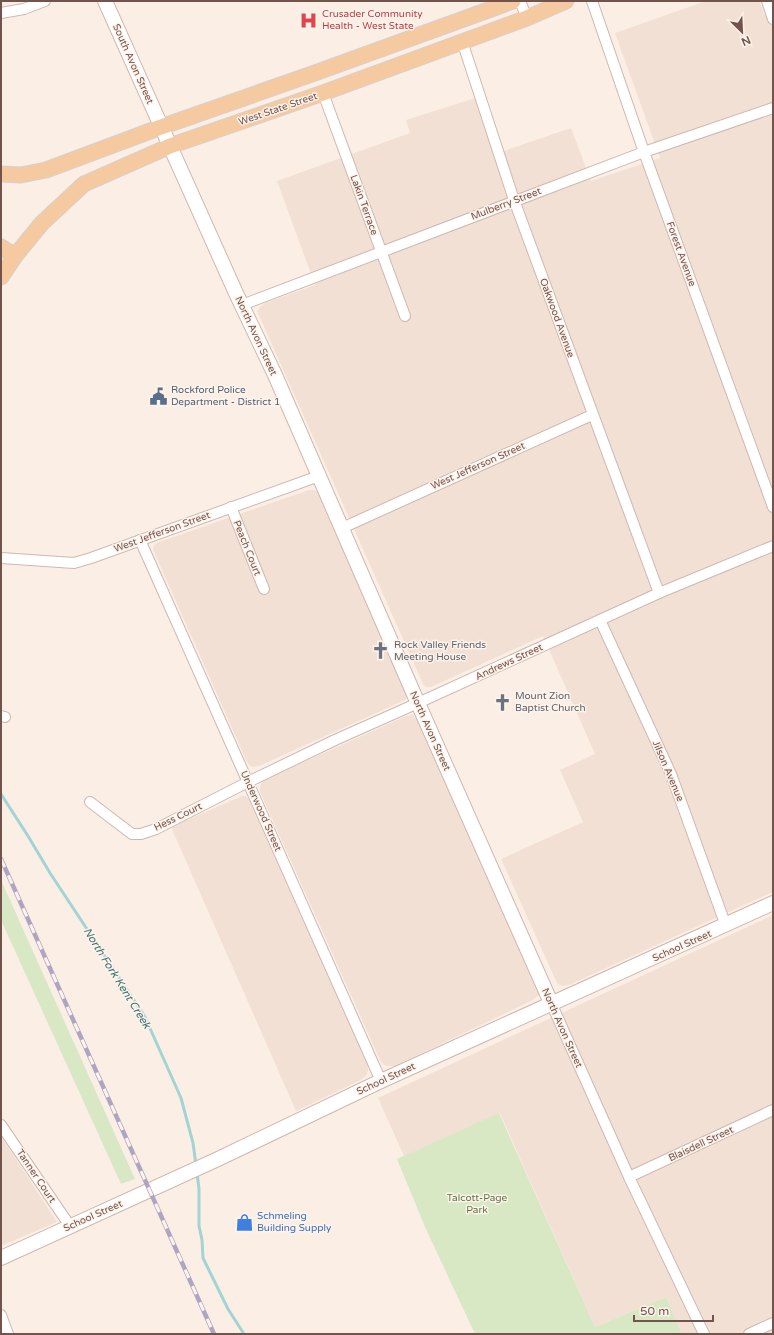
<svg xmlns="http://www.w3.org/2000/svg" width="774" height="1335" font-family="'Varela Round',sans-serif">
<rect width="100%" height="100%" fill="#fbefe5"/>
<g fill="#f2e0d4">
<polygon points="706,1 759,1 765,16 773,13 773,892 569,985 562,986 557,983 501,859 583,822 560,770 595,754 543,636 431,687 426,687 423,684 257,311 260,307 265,303 315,285 277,181 410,133 406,120 475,98 495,154 571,128 591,181 660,158 615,33"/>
<polygon points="309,490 314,490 318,492 320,496 408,693 407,697 405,700 259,766 253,767 249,765 246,760 155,554 153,549 154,545 159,542"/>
<polygon points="413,715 420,724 540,994 531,1001 395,1066 389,1066 384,1065 380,1060 260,792 260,787 262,782 266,779 406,716"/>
<polygon points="242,796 246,796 249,800 368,1065 368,1071 366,1076 361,1080 296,1111 171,827"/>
<polygon points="773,915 773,1334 682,1334 666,1297 595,1327 500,1113 404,1156 378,1098"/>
<polygon points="1,1136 57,1222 1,1246"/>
</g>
<g fill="#d8e7c4">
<polygon points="1,880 135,1179 121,1184 1,920"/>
<polygon points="499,1113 595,1327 666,1297 682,1334 475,1334 425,1227 397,1159"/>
</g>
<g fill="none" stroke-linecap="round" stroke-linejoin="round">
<g stroke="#a2d4d4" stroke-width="3">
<polyline points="1,794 28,836 50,873 145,1017 181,1098 193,1143 196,1165"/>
<polyline points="197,1173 199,1189 199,1226 202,1240 203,1258 228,1309 244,1334"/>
</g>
<defs>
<g id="street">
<polyline points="520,1 527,18"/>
<polyline points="592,1 644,152 773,507"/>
<polyline points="767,1 773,19"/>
<polyline points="1,13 24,9 45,1"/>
<polyline points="462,41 514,200 659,593"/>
<polyline points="323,93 405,316"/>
<polyline points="242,305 644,152 773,108"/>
<polyline points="231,507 264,589"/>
<polyline points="342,528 592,415"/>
<polyline points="140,540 381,1081"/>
<polyline points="1,558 74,563 91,558 319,476"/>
<polyline points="600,620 671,774 726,926"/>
<polyline points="1,716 5,717"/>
<polyline points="90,802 132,834 141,834 156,829 248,782 335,740 418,703 659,593 773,546"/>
<polyline points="552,1005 629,1177 704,1334"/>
<polyline points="1,1125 70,1226"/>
<polyline points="629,1177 773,1110"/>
<polyline points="1,1315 8,1334"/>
<polyline points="749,1334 773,1323"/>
</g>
<g id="secondary">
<polyline points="105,1 235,291 275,375 413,692 552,1005"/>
<polyline points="1,1258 218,1159 381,1081 773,903"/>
</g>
<g id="primary">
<polyline points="1,174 21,175 46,170 161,127 312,74 513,1"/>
<polyline points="1,247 15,256"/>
<polyline points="1,277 15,256 42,223 84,184 170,146 323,93 527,18 566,1"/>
</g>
</defs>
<use href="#street" stroke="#ceb8af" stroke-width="12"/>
<use href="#secondary" stroke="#d0b7ac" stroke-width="16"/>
<use href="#primary" stroke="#d8cfcd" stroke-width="17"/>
<use href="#street" stroke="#fff" stroke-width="10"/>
<use href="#secondary" stroke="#fff" stroke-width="14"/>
<use href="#primary" stroke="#f5caa1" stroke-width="15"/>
<defs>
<polyline id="rail" points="1,859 214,1334"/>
</defs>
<use href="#rail" stroke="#b0a4c3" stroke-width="4.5"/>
<use href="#rail" stroke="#fef3eb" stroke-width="3" stroke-dasharray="9" stroke-linecap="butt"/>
</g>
<defs>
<symbol id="hospital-bare" viewBox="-9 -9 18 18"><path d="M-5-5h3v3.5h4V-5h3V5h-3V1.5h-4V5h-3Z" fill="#e0444e" stroke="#fef3eb" stroke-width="2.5" paint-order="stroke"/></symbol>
<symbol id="civic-bare" viewBox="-9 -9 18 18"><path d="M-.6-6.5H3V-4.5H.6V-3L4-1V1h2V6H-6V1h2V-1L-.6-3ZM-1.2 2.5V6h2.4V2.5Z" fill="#5c6f8a" stroke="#fef3eb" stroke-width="2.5" paint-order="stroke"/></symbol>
<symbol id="church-bare" viewBox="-9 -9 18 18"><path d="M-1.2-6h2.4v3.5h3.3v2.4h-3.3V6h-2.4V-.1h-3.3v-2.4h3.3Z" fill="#6b7280" stroke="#fef3eb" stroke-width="2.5" paint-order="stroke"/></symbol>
<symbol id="shop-bare" viewBox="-9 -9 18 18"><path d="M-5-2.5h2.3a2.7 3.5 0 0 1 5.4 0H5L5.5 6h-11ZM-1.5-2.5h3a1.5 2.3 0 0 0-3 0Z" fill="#3f7fe0" stroke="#fef3eb" stroke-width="2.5" paint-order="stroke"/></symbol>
</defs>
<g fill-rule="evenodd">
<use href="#hospital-bare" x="296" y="8" width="25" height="25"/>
<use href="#civic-bare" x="146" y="384" width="25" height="25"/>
<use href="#church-bare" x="368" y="638" width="25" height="25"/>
<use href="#church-bare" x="490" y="690" width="25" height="25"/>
<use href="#shop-bare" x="232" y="1210" width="25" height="25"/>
</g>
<g text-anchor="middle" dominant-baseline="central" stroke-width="3" stroke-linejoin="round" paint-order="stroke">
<g font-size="10" fill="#be3a42" stroke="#fef3eb" text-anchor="start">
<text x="322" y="14">Crusader Community<tspan x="322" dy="12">Health - West State</tspan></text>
</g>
<g font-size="10" fill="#72544c" stroke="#fef3eb">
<text transform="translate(133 64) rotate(66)">South Avon Street</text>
<text transform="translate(278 109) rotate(-19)">West State Street</text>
<text transform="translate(506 204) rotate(-21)">Mulberry Street</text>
<text transform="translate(364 205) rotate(70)">Lakin Terrace</text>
<text transform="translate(681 254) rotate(70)">Forest Avenue</text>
<text transform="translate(557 318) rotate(70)">Oakwood Avenue</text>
<text transform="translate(256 336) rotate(65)">North Avon Street</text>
<text transform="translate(478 466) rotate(-24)">West Jefferson Street</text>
<text transform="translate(162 532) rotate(-20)">West Jefferson Street</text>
<text transform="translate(247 548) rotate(68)">Peach Court</text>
<text transform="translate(509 662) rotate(-25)">Andrews Street</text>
<text transform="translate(430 731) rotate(66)">North Avon Street</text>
<text transform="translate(668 771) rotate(67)">Jilson Avenue</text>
<text transform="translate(261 811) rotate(66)">Underwood Street</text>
<text transform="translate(178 817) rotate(-26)">Hess Court</text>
<text transform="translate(682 946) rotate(-24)">School Street</text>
<text transform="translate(562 1028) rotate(66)">North Avon Street</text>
<text transform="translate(386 1079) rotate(-25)">School Street</text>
<text transform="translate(701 1144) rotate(-25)">Blaisdell Street</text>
<text transform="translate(36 1176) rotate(56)">Tanner Court</text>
<text transform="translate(93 1216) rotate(-24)">School Street</text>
</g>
<g font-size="10" fill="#4e5e75" stroke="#fef3eb" text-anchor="start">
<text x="171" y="390">Rockford Police<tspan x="171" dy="12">Department - District 1</tspan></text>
</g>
<g font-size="10" fill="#5b616d" stroke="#fef3eb" text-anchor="start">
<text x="394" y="645">Rock Valley Friends<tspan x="394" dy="12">Meeting House</tspan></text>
<text x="515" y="696">Mount Zion<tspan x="515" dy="12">Baptist Church</tspan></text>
</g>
<g font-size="10" fill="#5b7744" stroke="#fef3eb">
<text x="477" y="1198">Talcott-Page<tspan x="477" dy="12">Park</tspan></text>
</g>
<g font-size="10" fill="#366cbe" stroke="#fef3eb" text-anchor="start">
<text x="257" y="1216">Schmeling<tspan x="257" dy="12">Building Supply</tspan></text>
</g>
<g font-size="11" font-style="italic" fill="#407676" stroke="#fef3eb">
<text transform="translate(117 978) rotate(58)">North Fork Kent Creek</text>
</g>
</g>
<rect width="774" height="1335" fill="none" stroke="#72544c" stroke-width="4"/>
<g transform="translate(742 32) rotate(156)" stroke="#fef3eb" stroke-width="3" paint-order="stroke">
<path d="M0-3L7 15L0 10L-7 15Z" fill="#72544c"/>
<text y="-6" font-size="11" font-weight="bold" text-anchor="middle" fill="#72544c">N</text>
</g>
<path d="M634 1315v6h79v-6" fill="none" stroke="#72544c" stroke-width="2"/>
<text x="640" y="1315" font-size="12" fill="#72544c" stroke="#fef3eb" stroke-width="3" paint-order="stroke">50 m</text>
</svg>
